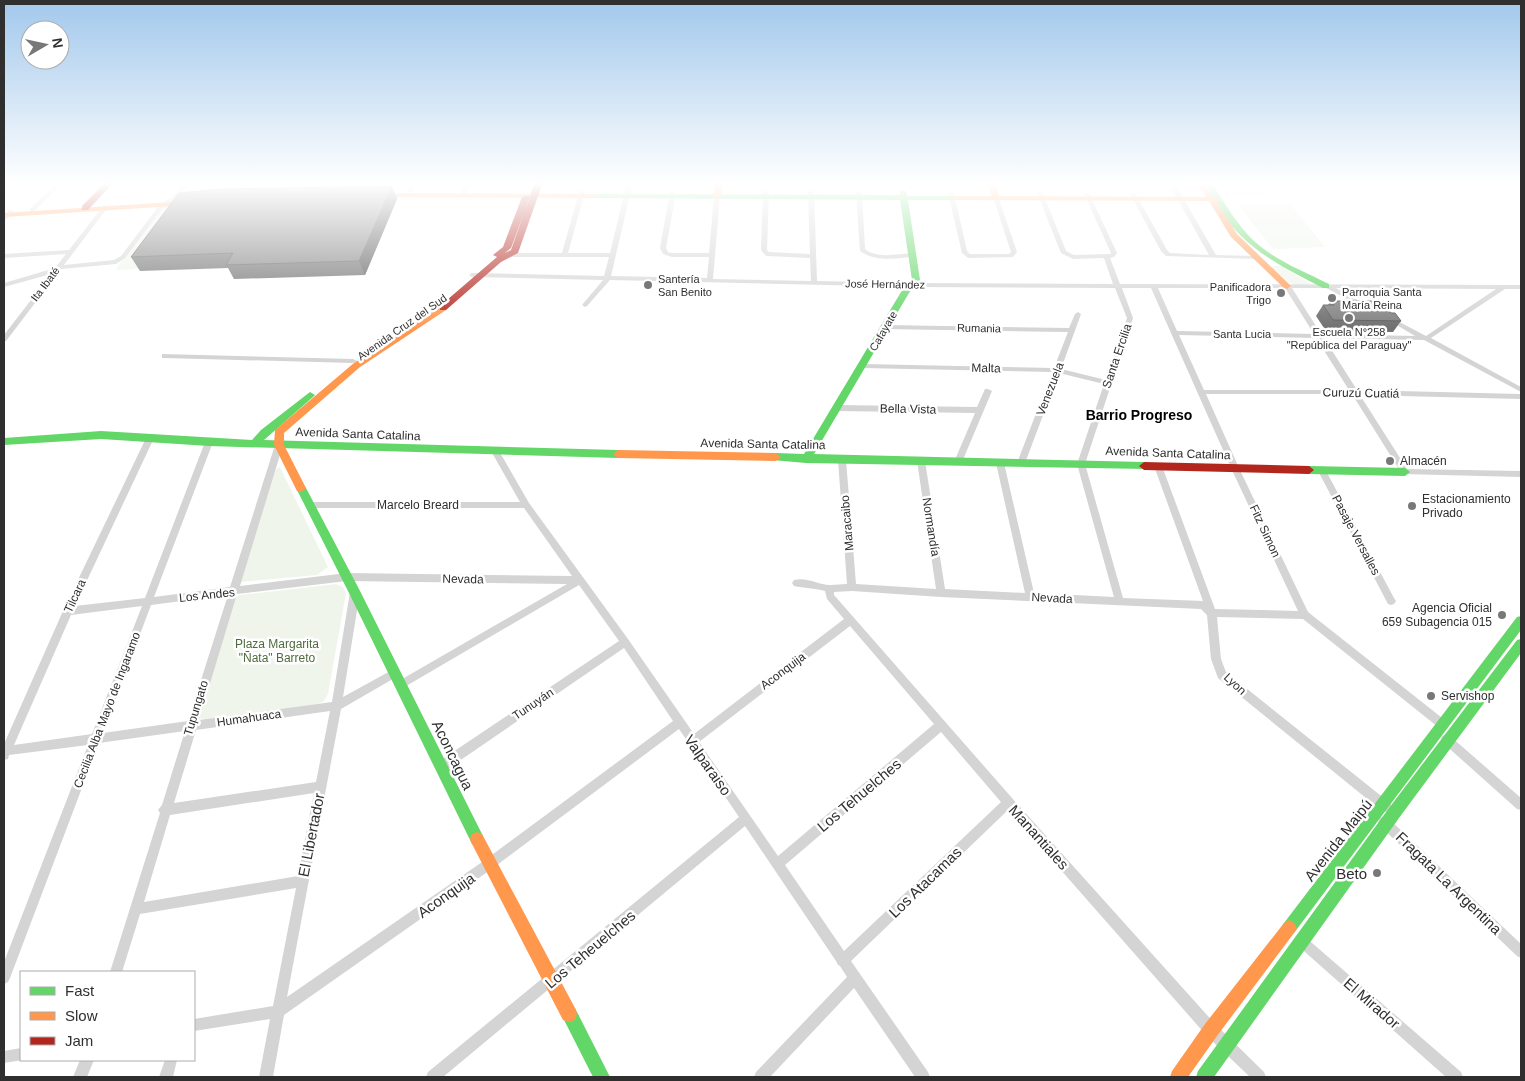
<svg xmlns="http://www.w3.org/2000/svg" width="1525" height="1081" font-family="Helvetica,sans-serif">
<rect width="100%" height="100%" fill="#fff"/>
<g fill="#f0f5ec">
<polygon points="586,182 628,182 627,191 584,191"/>
<polygon points="1040,182 1166,182 1172,192 1043,190"/>
<polygon points="1222,183 1261,183 1270,194 1230,194"/>
<polygon points="1290,204 1325,247 1273,249 1238,205"/>
<polygon points="185,205 139,269 115,270 164,206"/>
<path d="M1273 266H1282L1310 284C1289 286 1285 282 1271 268Z"/>
<polygon points="280,467 328,567 317,575 241,582 273,471"/>
<polygon points="336,584 343,587 346,593 328,694 324,701 318,704 204,719 198,718 235,597 240,595"/>
</g>
<g fill="none" stroke-linecap="round" stroke-linejoin="round">
<g fill="#d4d4d4" fill-rule="evenodd">
<polygon points="10,182 16,182 4,192 4,187"/>
<polygon points="58,182 64,182 34,211 30,211 30,209"/>
<polygon points="185,182 191,182 174,201 165,205 125,258 116,264 61,269 6,341 4,341 4,335 51,274 4,287 4,283 55,268 66,254 4,258 4,254 69,250 103,206 105,205 108,207 64,265 114,260 121,256 161,203 170,199"/>
<polygon points="244,182 250,182 237,198 233,198 232,197"/>
<polygon points="330,182 336,182 329,192 325,192 324,191"/>
<polygon points="412,182 418,182 412,192 408,192 407,191"/>
<polygon points="466,182 472,182 465,196 461,196 460,195"/>
<path d="M627 182H633L611 276 707 278 709 257H672L663 254 660 248 670 192 673 190 676 192 666 248 668 252 672 253H709L714 197 717 195 720 197 713 279 811 281 810 258 767 256 765 255 761 250 763 192 766 190 769 192 767 250 769 252 810 254 808 192 811 190 814 192 817 281 913 283 1113 284 1104 258 1073 259 1061 253 1037 193 1040 191 1043 193 1066 251 1074 255 1110 254 1111 253 1084 194 1089 193 1117 253 1114 257 1110 258 1120 284 1521 285V289H1505L1431 338 1521 387V392L1424 340 1324 338 1357 390 1521 394V399L1360 395 1407 469 1521 471V477L1402 474 1352 394H1206L1239 468 1308 612 1446 721 1447 724 1446 727 1442 729 1438 727 1303 619 1217 617 1221 659 1226 672 1390 803 1392 807 1390 811 1386 812 1382 811 1218 678 1211 659 1207 615 1201 609 941 597 852 591 834 592V595L1012 798 1216 1025 1264 1072 1266 1077H1250L1206 1035 1008 810 851 961 928 1072 930 1077H915L854 988 770 1077H754L756 1072 847 977 840 966 838 965 836 961 745 826 443 1077H426L428 1072 739 817 679 729 493 868 284 1015 273 1077H259L270 1019 194 1031V1019L273 1006 296 888 140 914 122 972H110L160 813 158 810 162 805 185 731 99 743 10 978 8 982 4 984V962L88 745 9 755 8 759 4 760V744L63 611 147 436 150 435 154 438 75 606 145 598 205 442 209 439 213 442 154 597 230 587 275 445 279 442 283 445 240 586 347 573 572 576 524 508H310L306 505 310 502H520L491 451 495 448 498 449 529 503 628 639 694 734 844 619 827 599 825 591C814 588 804 588 794 586L792 583 794 580C808 577 818 585 830 585 836 585 842 584 847 584L838 460 839 458H845L846 460 856 584 936 589 917 461 921 458 925 461 945 589 1025 593 996 463 1000 460 1004 463 1034 593 1114 597 1077 464 1104 384 1059 373 1025 463 1021 466 1017 463 1052 372 863 368 859 366 863 364 1054 368 1068 332 886 329 883 327 886 325 1069 328 1075 314 1078 312 1081 314 1061 369 1106 380 1127 318 1115 288 913 287 610 280 587 306 585 307 582 305 603 280 472 277 469 275 472 273 604 276 609 257H508L505 255 508 253H562L579 192 582 190 585 192 568 253H610ZM1122 288H1151L1231 468 1298 611 1215 609 1162 466 1158 463 1154 466 1203 601 1123 598 1085 464 1133 318ZM1158 288H1285L1314 334 1177 331ZM1292 288H1326L1366 309 1369 307 1368 306 1336 288 1496 289 1426 336 1390 317 1388 316 1385 318 1415 336 1321 334ZM1179 335 1316 338 1349 390H1204ZM347 581 567 584 397 682 396 685 397 688 401 689 579 585 619 641 438 762 437 766 438 770 442 771 446 770 624 648 673 721 485 860 287 997 341 709 398 676 400 673 398 670 395 669 392 670 343 697 360 592 358 589 355 588 352 589 350 592 332 702 199 720 237 594ZM228 595 188 721 103 733 151 605ZM142 606 92 734 14 745 71 615ZM850 626 934 724 778 856 699 742ZM330 711 316 782 174 803 196 730ZM941 732 1001 802 844 951 785 865ZM314 793 298 876 144 902 170 815Z"/>
<polygon points="1168,182 1174,182 1216,255 1256,256 1259,258 1258,259 1166,256 1161,251 1130,194 1131,193 1136,194 1167,250 1170,253 1209,255"/>
<path d="M859 191 862 193 865 249C877 259 898 254 913 253L915 254V256C899 259 874 262 860 251L856 193Z"/>
<polygon points="951,191 954,193 967,251 970,254 1009,254 1011,252 993,197 998,196 1017,252 1013,257 968,258 962,253 948,193"/>
<polygon points="9,210 14,211 6,220 4,221 4,216"/>
<polygon points="162,354 353,359 357,361 353,363 165,358 162,358"/>
<polygon points="985,389 988,389 992,391 962,462 958,465 954,462 975,413 836,411 832,408 836,405 977,407"/>
<polygon points="1321,466 1325,469 1394,598 1396,601 1394,604 1391,605 1388,604 1317,469"/>
<polygon points="1446,734 1450,736 1521,798 1521,810 1517,809 1442,742 1441,739 1442,736"/>
<polygon points="1384,816 1388,818 1521,944 1521,958 1517,956 1380,826 1378,822 1380,818"/>
<polygon points="1300,934 1304,936 1461,1072 1463,1077 1446,1077 1296,944 1294,940 1296,936"/>
<polygon points="21,1048 21,1060 23,1060 4,1063 4,1051"/>
<polygon points="80,1060 94,1060 87,1077 73,1077"/>
<polygon points="165,1060 177,1060 173,1077 159,1077"/>
</g>
<g fill="#63d668" fill-rule="evenodd">
<path d="M1205 182H1211C1223 200 1234 220 1249 236 1271 259 1301 270 1329 284V288H1323C1268 260 1231 241 1205 182Z"/>
<polygon points="900,191 906,191 907,196 953,196 957,198 953,200 908,200 920,280 909,293 814,454 1144,462 1148,463 1149,466 1148,469 806,463 772,460 771,457 772,454 776,453 804,454 901,292 912,280 900,200 594,198 590,196 594,194 900,195"/>
<polygon points="310,392 315,395 313,397 264,440 618,450 623,454 618,458 209,446 101,439 4,445 4,438 101,431 252,440 261,430"/>
<polygon points="1309,466 1405,468 1410,472 1405,476 1309,474 1304,470"/>
<polygon points="301,484 306,488 359,589 482,834 484,839 482,844 477,846 472,844 349,593 296,488"/>
<polygon points="1521,616 1521,630 1294,933 1289,936 1284,933 1281,928 1284,923 1517,617"/>
<polygon points="1521,639 1521,653 1399,818 1214,1077 1196,1077 1198,1071 1389,808 1517,640"/>
<polygon points="569,1006 575,1008 610,1077 593,1077 561,1014 563,1008"/>
</g>
<g fill="#ff974d" fill-rule="evenodd">
<polygon points="715,182 723,182 721,197 717,199 713,197"/>
<polygon points="987,182 994,182 999,196 1206,197 1196,182 1203,182 1213,197 1223,199 1216,201 1237,234 1291,286 1287,289 1284,288 1231,237 1209,201 953,200 949,198 953,196 992,196"/>
<polygon points="378,193 594,194 598,196 594,198 381,197 377,195"/>
<polygon points="186,201 190,203 189,205 4,217 4,213"/>
<polygon points="443,305 446,306 446,310 360,367 284,433 284,445 306,488 301,492 297,491 274,445 275,430 354,363"/>
<polygon points="618,450 776,453 781,457 776,461 618,458 613,454"/>
<polygon points="477,832 482,834 575,1008 577,1014 575,1020 569,1022 563,1020 472,844 470,839 472,834"/>
<polygon points="1289,920 1294,923 1297,928 1294,933 1217,1036 1188,1077 1170,1077 1172,1071 1205,1024 1284,923"/>
</g>
<g fill="#b3261e" fill-rule="evenodd">
<polygon points="106,182 114,182 88,210 82,210 82,206"/>
<polygon points="535,182 543,182 518,253 501,262 446,310 440,310 440,306 497,257 493,255 503,247 522,197 529,195 530,197 511,248 505,253 511,250"/>
<polygon points="1144,462 1309,466 1314,470 1309,474 1144,470 1139,466"/>
</g>
</g>
<g fill="#6d6d6d">
<polygon points="392,186 397,199 365,275 234,279 228,268 140,271 131,257"/>
<polygon points="1331,301 1391,313 1401,321 1393,332 1326,331 1316,316 1323,305 1328,305"/>
</g>
<polygon fill="#595959" points="392,186 397,199 365,275 359,261"/>
<g fill="#7f7f7f" stroke="#595959">
<polygon points="392,186 359,261 226,265 233,253 131,257 179,193 221,189"/>
<polygon points="1331,301 1374,301 1386,307 1391,313 1395,313 1401,321 1333,320 1323,305 1334,305"/>
</g>
<linearGradient id="sky" x2="0" y2="1"><stop stop-color="#a2c8ec"/><stop offset="0.55" stop-color="#fff"/><stop offset="1" stop-color="#fff" stop-opacity="0"/></linearGradient>
<rect width="1525" height="333" fill="url(#sky)"/>
<g fill="#787878" stroke="#fff" stroke-width="2">
<circle cx="648" cy="285" r="5"/>
<circle cx="1281" cy="293" r="5"/>
<circle cx="1332" cy="298" r="5"/>
<circle cx="1349" cy="318" r="5"/>
<circle cx="1390" cy="461" r="5"/>
<circle cx="1412" cy="506" r="5"/>
<circle cx="1502" cy="615" r="5"/>
<circle cx="1431" cy="696" r="5"/>
<circle cx="1377" cy="873" r="5"/>
</g>
<g text-anchor="middle" dominant-baseline="central" stroke-width="5" stroke-linejoin="round" paint-order="stroke">
<g font-size="11" fill="#2f2f2f" stroke="#fff" text-anchor="start">
<text x="658" y="279">Santería<tspan x="658" dy="13">San Benito</tspan></text>
<text x="1271" y="287" text-anchor="end">Panificadora<tspan x="1271" dy="13">Trigo</tspan></text>
<text x="1342" y="292">Parroquia Santa<tspan x="1342" dy="13">María Reina</tspan></text>
<text x="1349" y="332" text-anchor="middle">Escuela N°258<tspan x="1349" dy="13">"República del Paraguay"</tspan></text>
</g>
<g font-size="11" fill="#2f2f2f" stroke="#fff">
<text transform="translate(45 284) rotate(-53)">Ita Ibaté</text>
<text transform="translate(885 284) rotate(1)">José Hernández</text>
<text transform="translate(402 327) rotate(-35)">Avenida Cruz del Sud</text>
<text transform="translate(979 328) rotate(1)">Rumania</text>
<text transform="translate(883 331) rotate(-60)">Cafayate</text>
<text x="1242" y="334">Santa Lucia</text>
</g>
<g font-size="12" fill="#2f2f2f" stroke="#fff">
<text transform="translate(1117 356) rotate(-71)">Santa Ercilia</text>
<text transform="translate(986 368) rotate(1)">Malta</text>
<text transform="translate(1050 389) rotate(-69)">Venezuela</text>
<text transform="translate(1361 393) rotate(1)">Curuzú Cuatiá</text>
<text transform="translate(908 409) rotate(1)">Bella Vista</text>
<text transform="translate(358 434) rotate(2)">Avenida Santa Catalina</text>
<text transform="translate(763 444) rotate(1)">Avenida Santa Catalina</text>
<text transform="translate(1168 453) rotate(2)">Avenida Santa Catalina</text>
<text x="418" y="505">Marcelo Breard</text>
<text transform="translate(847 523) rotate(-95)">Maracaibo</text>
<text transform="translate(931 527) rotate(81)">Normandía</text>
<text transform="translate(1265 531) rotate(65)">Fitz Simon</text>
<text transform="translate(1356 535) rotate(62)">Pasaje Versalles</text>
<text transform="translate(463 579) rotate(1)">Nevada</text>
<text transform="translate(207 595) rotate(-6)">Los Andes</text>
<text transform="translate(75 596) rotate(-65)">Tilcara</text>
<text transform="translate(1052 598) rotate(3)">Nevada</text>
<text transform="translate(783 671) rotate(-37)">Aconquija</text>
<text transform="translate(1235 684) rotate(43)">Lyon</text>
<text transform="translate(533 704) rotate(-34)">Tunuyán</text>
<text transform="translate(196 708) rotate(-73)">Tupungato</text>
<text transform="translate(107 710) rotate(-69)">Cecilia Alba Mayo de Ingaramo</text>
<text transform="translate(249 718) rotate(-8)">Humahuaca</text>
</g>
<g font-size="12" fill="#2f2f2f" stroke="#fff" text-anchor="start">
<text x="1400" y="461">Almacén</text>
<text x="1422" y="499">Estacionamiento<tspan x="1422" dy="14">Privado</tspan></text>
<text x="1492" y="608" text-anchor="end">Agencia Oficial<tspan x="1492" dy="14">659 Subagencia 015</tspan></text>
<text x="1441" y="696">Servishop</text>
</g>
<g font-size="12" fill="#4f6a3d" stroke="#fff">
<text x="277" y="644">Plaza Margarita<tspan x="277" dy="14">"Ñata" Barreto</tspan></text>
</g>
<g font-size="14" font-weight="bold" fill="#000" stroke="#fff">
<text x="1139" y="415">Barrio Progreso</text>
</g>
<g font-size="15" fill="#2f2f2f" stroke="#fff">
<text transform="translate(453 755) rotate(64)">Aconcagua</text>
<text transform="translate(708 765) rotate(55)">Valparaiso</text>
<text transform="translate(859 795) rotate(-40)">Los Tehuelches</text>
<text transform="translate(311 835) rotate(-79)">El Libertador</text>
<text transform="translate(1039 837) rotate(48)">Manantiales</text>
<text transform="translate(1338 840) rotate(-52)">Avenida Maipú</text>
<text transform="translate(925 882) rotate(-44)">Los Atacamas</text>
<text transform="translate(1449 883) rotate(44)">Fragata La Argentina</text>
<text transform="translate(446 895) rotate(-35)">Aconquija</text>
<text transform="translate(590 949) rotate(-40)">Los Teheuelches</text>
<text transform="translate(1372 1003) rotate(41)">El Mirador</text>
</g>
<g font-size="15" fill="#2f2f2f" stroke="#fff" text-anchor="end">
<text x="1367" y="873">Beto</text>
</g>
</g>
<rect width="1525" height="1081" fill="none" stroke="#2f2f2f" stroke-width="10"/>
<rect x="20" y="971" width="175" height="90" fill="#ffffff" stroke="#acacac"/>
<rect x="30" y="987" width="25" height="8" fill="#63d668" stroke="#acacac"/>
<text x="65" y="996" font-size="15" fill="#2f2f2f">Fast</text>
<rect x="30" y="1012" width="25" height="8" fill="#ff974d" stroke="#acacac"/>
<text x="65" y="1021" font-size="15" fill="#2f2f2f">Slow</text>
<rect x="30" y="1037" width="25" height="8" fill="#b3261e" stroke="#acacac"/>
<text x="65" y="1046" font-size="15" fill="#2f2f2f">Jam</text>
<g transform="translate(45 45) rotate(81)"><circle r="24" fill="#ffffff" stroke="#acacac"/>
<path d="M0-4L9 19L0 12L-9 19Z" fill="#787878"/>
<text y="-8" font-size="14" font-weight="bold" text-anchor="middle" fill="#2f2f2f">N</text>
</g>
</svg>
